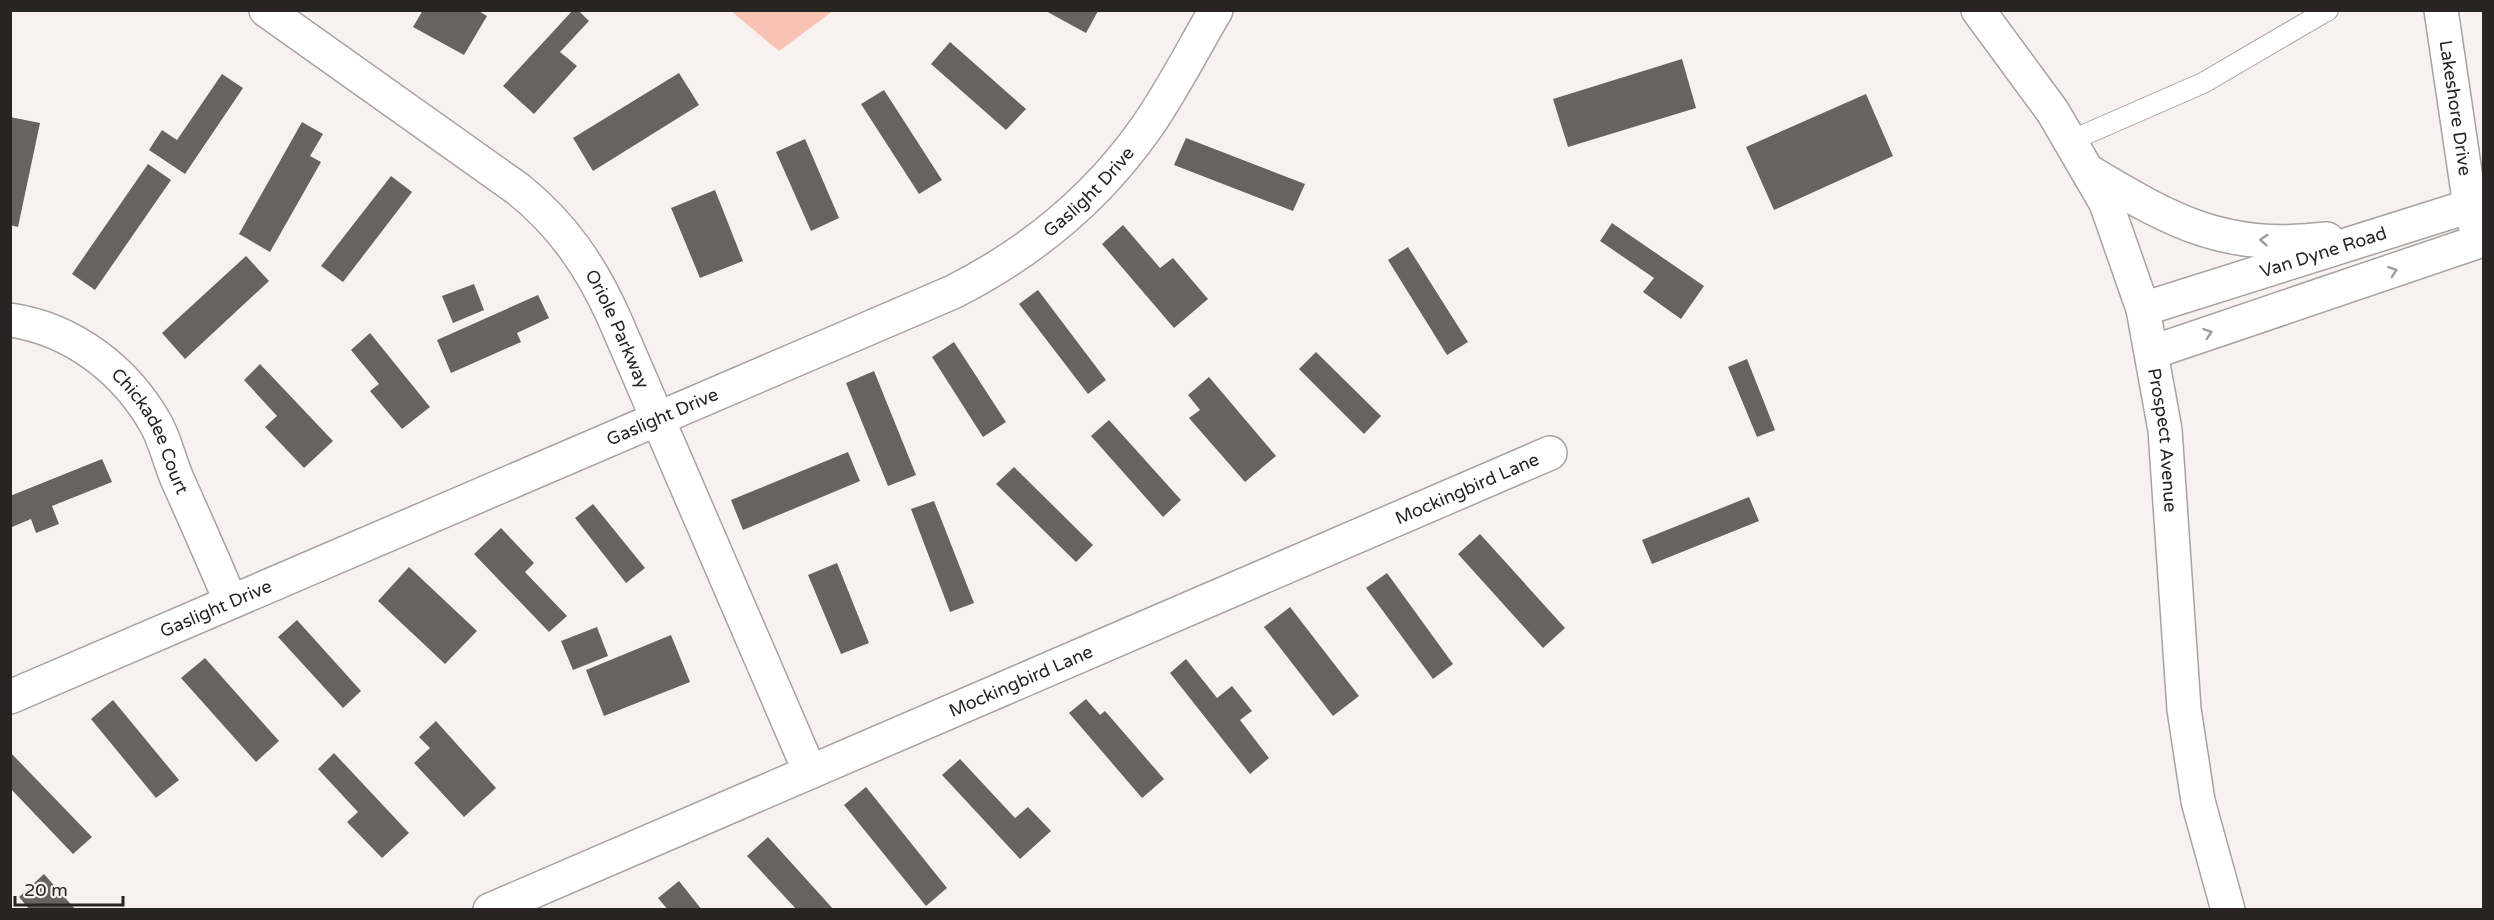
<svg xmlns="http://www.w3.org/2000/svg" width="2494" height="920" font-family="'Varela Round',sans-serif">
<rect width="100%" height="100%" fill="#f8f1ef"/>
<polygon fill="#f8c3b2" points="731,11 833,11 779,51"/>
<g fill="#686361">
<polygon points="423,10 477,10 487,16 464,55 413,27"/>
<polygon points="573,10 578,10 589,21 560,52 577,66 534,114 503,86"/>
<polygon points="1044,10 1097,10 1098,11 1086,33"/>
<polygon points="950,42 1026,109 1006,130 931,64"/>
<polygon points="1682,59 1696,108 1568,147 1553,99"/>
<polygon points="679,73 699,105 593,171 573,138"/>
<polygon points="222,74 243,88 185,174 149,150 162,130 177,140"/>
<polygon points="884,90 942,180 919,194 861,104"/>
<polygon points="1866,94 1893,156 1774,210 1746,147"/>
<polygon points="10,117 40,123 18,227 10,225"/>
<polygon points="302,122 323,134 310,156 321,162 270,252 239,234"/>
<polygon points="1186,138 1305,184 1293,211 1174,165"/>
<polygon points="805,139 839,218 811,231 776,152"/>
<polygon points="148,164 171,180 95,290 72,274"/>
<polygon points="391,176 412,192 343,282 321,266"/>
<polygon points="715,190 743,261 700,278 671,208"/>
<polygon points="1612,223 1704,286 1681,319 1643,292 1654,278 1600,241"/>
<polygon points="1123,225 1160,268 1173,258 1208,299 1174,328 1102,244"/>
<polygon points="1408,247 1468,342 1447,355 1388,260"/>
<polygon points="246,256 269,281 185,359 162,333"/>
<polygon points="474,284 484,310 453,323 442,296"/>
<polygon points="1038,290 1106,380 1088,394 1019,304"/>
<polygon points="538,295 549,318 517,333 521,342 451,373 437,340"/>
<polygon points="370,333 430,407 402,429 370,391 379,384 351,350"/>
<polygon points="954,342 1006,422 983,437 932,357"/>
<polygon points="1316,352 1381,416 1364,434 1299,369"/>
<polygon points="1747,359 1775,430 1757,437 1728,367"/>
<polygon points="260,364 333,441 304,468 265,427 277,416 244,380"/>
<polygon points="874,371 916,475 888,486 846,383"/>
<polygon points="1209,377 1276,456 1245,482 1189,418 1200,410 1188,395"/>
<polygon points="1109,420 1181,500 1163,517 1091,436"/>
<polygon points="848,452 860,481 743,530 731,500"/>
<polygon points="102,459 112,482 52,506 59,524 36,533 31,519 12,527 10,496"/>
<polygon points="1014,467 1093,545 1076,562 996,484"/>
<polygon points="1749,497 1759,521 1652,564 1642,540"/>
<polygon points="934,501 974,603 950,612 911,509"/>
<polygon points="593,504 645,568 626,583 575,518"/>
<polygon points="501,528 534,563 525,572 567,616 549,632 474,554"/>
<polygon points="1480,534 1565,628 1543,648 1458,554"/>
<polygon points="837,563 869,643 841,654 808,575"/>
<polygon points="409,567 477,631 445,664 378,601"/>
<polygon points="1387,573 1453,664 1433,679 1366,588"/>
<polygon points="1290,607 1359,696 1333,716 1264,627"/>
<polygon points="297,620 361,691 343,708 278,637"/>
<polygon points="597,627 608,656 573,670 561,641"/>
<polygon points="671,635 690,682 604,716 586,670"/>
<polygon points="205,658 279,741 256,762 181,678"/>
<polygon points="1186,659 1217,698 1232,686 1252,711 1240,720 1269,758 1250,774 1170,673"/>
<polygon points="1086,699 1100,715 1105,711 1164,779 1142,798 1069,713"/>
<polygon points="113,700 179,780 156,798 91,719"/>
<polygon points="436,721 496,788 464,817 414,763 430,748 419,737"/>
<polygon points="10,752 92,837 73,854 10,788"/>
<polygon points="334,753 409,833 382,858 347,822 358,812 318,769"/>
<polygon points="960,759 1015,818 1028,807 1051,831 1020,859 942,775"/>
<polygon points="866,787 947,888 926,906 844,805"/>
<polygon points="768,837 834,910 797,910 747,856"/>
<polygon points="44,874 76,910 30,910 19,897"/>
<polygon points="679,881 702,910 668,910 658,898"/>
</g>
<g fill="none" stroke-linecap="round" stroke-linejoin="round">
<defs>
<polyline id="lane" points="2070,141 2203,83 2328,10"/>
<g id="street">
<path id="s1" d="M266 10 518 189C563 225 592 268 615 320L810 772"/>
<path id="s2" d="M10 320C73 329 127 371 157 426 166 443 170 463 178 481 196 521 214 562 231 602"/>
<path id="s3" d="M10 697 953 292C1030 253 1096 199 1146 128 1172 91 1193 49 1216 10"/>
<path id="s4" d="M490 910 1550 453"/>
</g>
<g id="secondary">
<path id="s5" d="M1978 10 2053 112 2106 203 2143 309 2165 430 2184 709 2198 801 2228 910"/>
<path id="s6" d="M2441 10 2470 206 2476 228"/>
<path d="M2088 171C2173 222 2224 251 2327 239"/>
<path id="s7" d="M2143 309 2470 206"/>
<polyline points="2153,352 2480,241"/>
</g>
</defs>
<use href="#lane" stroke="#a8a2a0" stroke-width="22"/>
<use href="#street" stroke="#a8a2a0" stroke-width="36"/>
<use href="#secondary" stroke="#a8a2a0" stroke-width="36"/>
<use href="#lane" stroke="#fff" stroke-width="20"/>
<use href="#street" stroke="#fff" stroke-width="33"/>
<use href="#secondary" stroke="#fff" stroke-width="33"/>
</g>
<defs><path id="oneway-chevron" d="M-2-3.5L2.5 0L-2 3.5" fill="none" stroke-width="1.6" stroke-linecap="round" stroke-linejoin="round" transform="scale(1.5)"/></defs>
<g stroke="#9e9c9c">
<use href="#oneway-chevron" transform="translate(2264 240) rotate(-176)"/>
<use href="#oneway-chevron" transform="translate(2393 271) rotate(-19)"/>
<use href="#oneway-chevron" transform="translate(2208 333) rotate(-19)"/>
</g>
<g text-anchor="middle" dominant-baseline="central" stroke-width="6" stroke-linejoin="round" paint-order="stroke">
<g font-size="18" fill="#272423" stroke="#f8f1ef">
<text stroke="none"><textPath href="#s6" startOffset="99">Lakeshore Drive</textPath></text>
<text stroke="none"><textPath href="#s3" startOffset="1196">Gaslight Drive</textPath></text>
<text stroke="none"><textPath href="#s7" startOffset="189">Van Dyne Road</textPath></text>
<text stroke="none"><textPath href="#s1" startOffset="483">Oriole Parkway</textPath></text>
<text stroke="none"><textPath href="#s3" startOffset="710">Gaslight Drive</textPath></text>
<text stroke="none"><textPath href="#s2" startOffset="189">Chickadee Court</textPath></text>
<text stroke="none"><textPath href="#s5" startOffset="477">Prospect Avenue</textPath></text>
<text stroke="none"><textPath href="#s4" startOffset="1064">Mockingbird Lane</textPath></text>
<text stroke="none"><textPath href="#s3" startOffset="224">Gaslight Drive</textPath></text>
<text stroke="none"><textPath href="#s4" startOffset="578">Mockingbird Lane</textPath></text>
</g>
</g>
<rect width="2494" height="920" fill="none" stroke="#272423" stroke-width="24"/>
<path d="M15 896v9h108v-9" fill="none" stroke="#272423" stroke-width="3"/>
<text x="24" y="896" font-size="18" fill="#272423" stroke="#f8f1ef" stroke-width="4.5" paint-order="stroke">20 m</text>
</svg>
